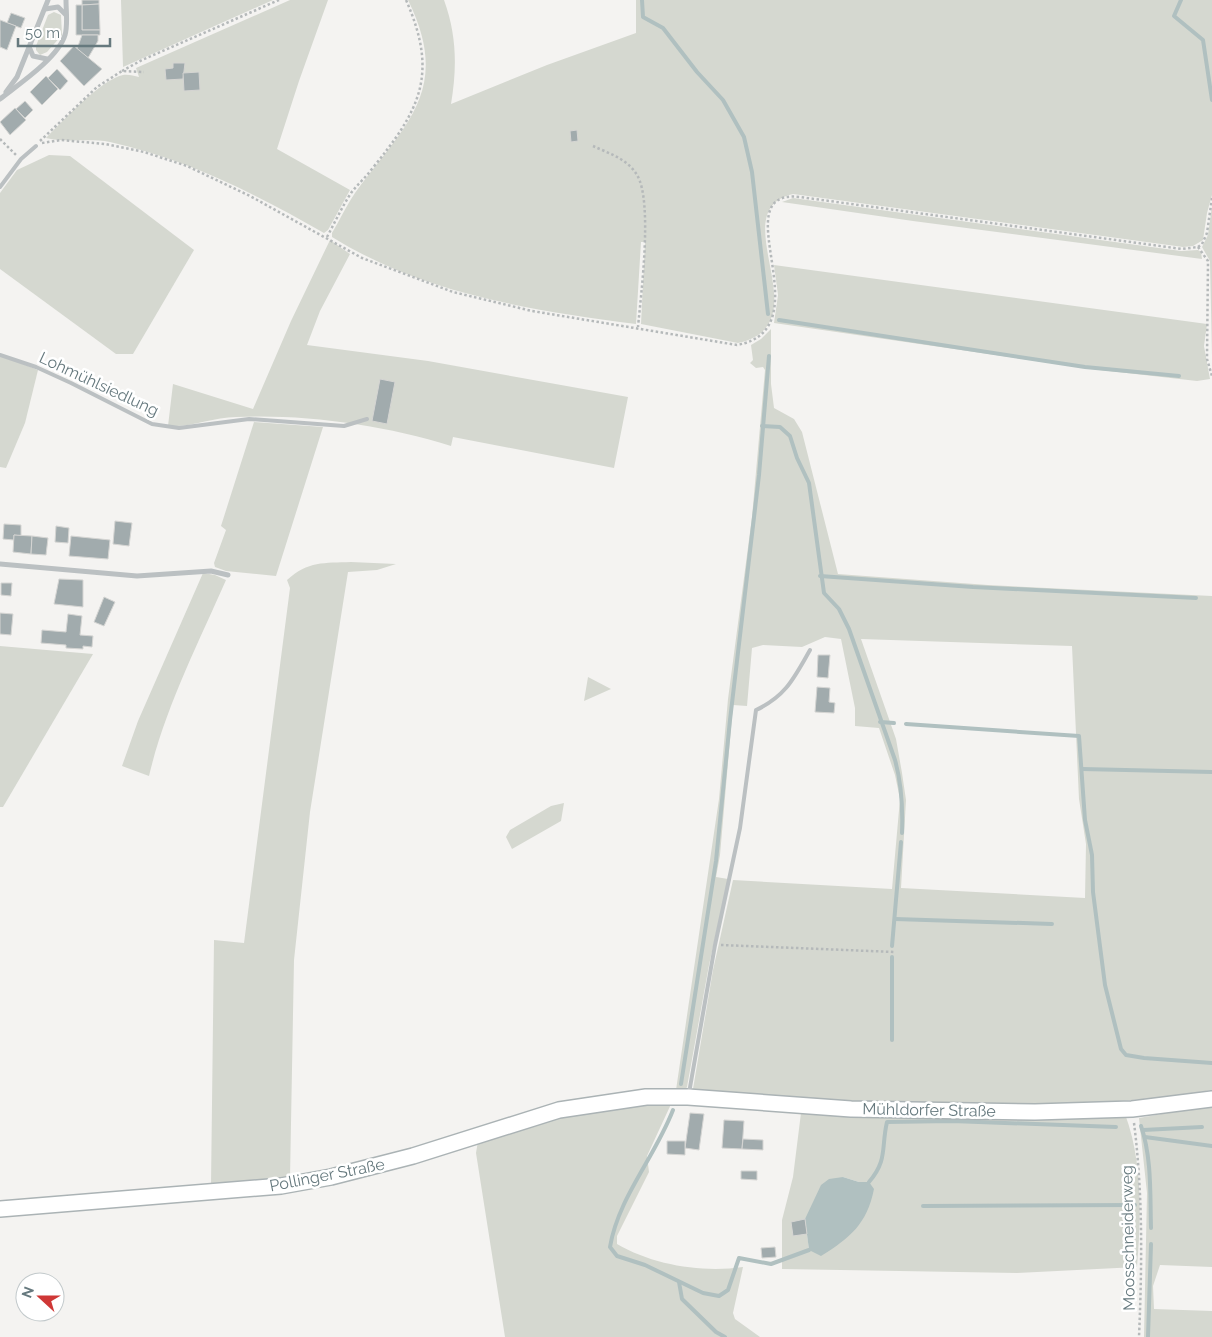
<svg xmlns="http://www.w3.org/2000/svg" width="1212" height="1337" font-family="Raleway,sans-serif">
<rect width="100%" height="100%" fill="#f4f3f1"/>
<g fill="#d5d8d0" fill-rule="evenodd">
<polygon points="121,0 273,0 123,67"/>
<path d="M290 0H328L299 81 277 149 350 190 328 230 324 233C256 194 187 159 110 142 89 138 66 143 46 138 63 121 100 80 123 75 128 74 134 76 139 77L136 68Z"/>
<path d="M408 0H444C457 36 457 68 451 104L547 65 636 33V0H1212V195L1207 213 1203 240 1193 246 1183 247 793 194C720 211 824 324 738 343L641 324 645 242H641L636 324C530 310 424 294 332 237V233C340 220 346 206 355 193 404 125 453 91 408 0Z"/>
<polygon points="54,12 61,15 62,35 47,52 40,55 36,50 36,46 48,15"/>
<polygon points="49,155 70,156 194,250 133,354 116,354 0,269 0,193 17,170"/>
<polygon points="793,198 1181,251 1198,250 1201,252 1202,259 913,221 782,202"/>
<polygon points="1212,206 1212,356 1210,261 1202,247 1208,235"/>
<path d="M330 240 350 254 320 311 307 345 428 361 628 397 614 468 453 437 451 446C384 425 306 414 236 417 213 417 191 428 168 426L173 384 253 409 291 321Z"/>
<polygon points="774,265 1207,324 1204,346 1210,379 1197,381 1100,370 774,323 778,295"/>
<path d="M771 329V384L774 408 794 419 802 432 838 574 988 585 1212 596V1090C1137 1103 1061 1105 985 1104 888 1104 793 1099 696 1092L693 1089 713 970 733 880 892 889 900 799 895 775 879 728 855 726V708L841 639 825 637 802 647 763 645 752 648 747 706 733 705 720 855 716 877 728 879 709 965 687 1087 685 1090H676L719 799 728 699 752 517 765 370 763 367 756 368 750 363 753 360 751 345 761 339ZM861 639 1072 646 1079 799 1086 844 1085 898 901 888 906 800 902 773 896 739Z"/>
<polygon points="0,355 38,370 25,423 6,468 0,467"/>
<polygon points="254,422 323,427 276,576 226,571 215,567 214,563 226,530 221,526"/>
<path d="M351 562 396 564 377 570 348 572 310 812 294 960 290 1178 211 1186 214 940 244 943 290 588 287 580C308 561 324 563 351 562Z"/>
<path d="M203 573 215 575 226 580C198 644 165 708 149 776L122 766 138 721Z"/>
<polygon points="0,646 93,654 3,807 0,807"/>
<polygon points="588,677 611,689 584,701"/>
<polygon points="564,803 561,821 512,849 506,837 510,830 551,806"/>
<path d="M672 1102 647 1156 649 1172 617 1236V1244C653 1265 702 1273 743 1267L733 1313 735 1319 760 1337H505L476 1153 478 1141 594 1108Z"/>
<polygon points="1212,1105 1212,1267 1160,1265 1153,1286 1154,1309 1212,1311 1212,1337 1144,1337 1147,1193 1139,1118"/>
<path d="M801 1113 1125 1114C1143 1162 1141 1218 1137 1267L1017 1273 782 1269V1220L793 1177ZM843 1177 859 1182H869L809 1250 807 1234 793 1236 791 1222 805 1219Z"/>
</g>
<path fill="#b0c0c0" d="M843 1177 859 1182H869L874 1189C867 1224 850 1238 821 1256L809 1250 805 1219 821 1185 829 1179Z"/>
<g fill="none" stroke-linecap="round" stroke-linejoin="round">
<g stroke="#b0c0c0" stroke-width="4">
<polyline points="642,0 643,17 663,28 697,72 723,100 744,137 752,172 768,314"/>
<polyline points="1181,0 1174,16 1203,40 1212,100"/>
<polyline points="779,320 1085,367 1179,376"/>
<path d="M762 426 780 427 790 436 797 458 809 483 824 593 839 609 849 629 895 760C902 785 903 807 902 833"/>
<polyline points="820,576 973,587 1196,598"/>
<polyline points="880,722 894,723"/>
<polyline points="906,724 1079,736 1085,820 1092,855 1093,892 1105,985 1121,1049 1126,1055 1144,1058 1212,1063"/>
<polyline points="1082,769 1212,772"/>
<polyline points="895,919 1052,924"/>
<polyline points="892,946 901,842"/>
<polyline points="892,957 892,1040"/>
<polyline points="681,1084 716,861 730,720 759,475 769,356"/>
<path d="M673 1110C655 1157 618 1198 610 1247L617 1256 645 1265 703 1293 719 1296 728 1290 739 1258 771 1264 809 1250"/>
<path d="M1141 1126C1152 1158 1150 1195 1151 1228"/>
<polyline points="1143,1130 1202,1127"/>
<polyline points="1145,1137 1212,1146"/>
<path d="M869 1182C888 1160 881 1147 887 1122L952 1121 1116 1127"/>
<polyline points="923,1206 1135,1205"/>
<polyline points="679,1282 682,1299 716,1332 725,1337"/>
<polyline points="1148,1337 1151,1244"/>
</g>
</g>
<g fill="#a1abad" stroke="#d5d5d3">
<polygon points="82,0 99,0 99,4 82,5"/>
<polygon points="99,4 100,30 82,30 82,5"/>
<polygon points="76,5 82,5 82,30 100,30 100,35 76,35"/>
<polygon points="11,13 25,18 21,28 7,23"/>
<polygon points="0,20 16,26 7,50 0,47"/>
<polygon points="82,35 98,35 98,41 88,58 77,49"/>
<polygon points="74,46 102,69 84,86 60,61"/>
<polygon points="173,63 185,63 183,79 166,80 165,69 173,68"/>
<polygon points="57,69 68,81 60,90 48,78"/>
<polygon points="199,72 200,90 184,91 183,73"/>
<polygon points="46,76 58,89 42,105 30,92"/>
<polygon points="25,101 33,110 25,118 16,109"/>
<polygon points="15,108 26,120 10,135 0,122"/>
<polygon points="577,130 578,141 571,142 570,131"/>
<polygon points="380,379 395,382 387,424 372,421"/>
<polygon points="115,521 132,523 129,546 113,544"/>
<polygon points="4,524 21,525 21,536 14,535 14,540 3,539"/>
<polygon points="56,526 69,528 68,543 55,542"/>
<polygon points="14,535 32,536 31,554 13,552"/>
<polygon points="32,536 48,538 46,555 31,554"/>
<polygon points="71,536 110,540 108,559 69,556"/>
<polygon points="59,579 83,580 83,607 54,604"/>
<polygon points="1,583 12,583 11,596 1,595"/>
<polygon points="104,597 115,602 104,626 94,622"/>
<polygon points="0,613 13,614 11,635 0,634"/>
<polygon points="68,614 82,616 80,635 93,636 92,647 83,646 83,649 66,648 66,645 41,643 42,630 66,632"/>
<polygon points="818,655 830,655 828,678 817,677"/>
<polygon points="817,687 830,688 829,702 835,703 834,713 815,712"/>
<polygon points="690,1113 704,1114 699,1150 685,1148"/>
<polygon points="724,1120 744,1121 742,1149 722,1148"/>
<polygon points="743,1139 763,1140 763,1150 742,1149"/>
<polygon points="667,1141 685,1141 685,1155 667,1154"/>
<polygon points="741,1171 757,1171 757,1180 741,1179"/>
<polygon points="805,1219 807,1234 793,1236 791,1222"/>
<polygon points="775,1247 776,1257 762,1258 761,1248"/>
</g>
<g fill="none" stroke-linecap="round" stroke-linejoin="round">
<defs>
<polyline id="secondary" points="0,1209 281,1186 331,1177 413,1156 559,1110 646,1097 688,1097 851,1109 1035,1112 1132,1109 1212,1099"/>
</defs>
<use href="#secondary" stroke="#abb3b5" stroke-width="18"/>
<g stroke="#b5b9ba" stroke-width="2.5" stroke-dasharray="2.5 2.5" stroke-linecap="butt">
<polyline points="122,71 142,60 279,0"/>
<polyline points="0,139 16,155"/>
<polyline points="40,141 97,87 122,71 144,72"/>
<path d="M42 143 61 140 105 144 144 152 187 166 250 196 362 258 453 292 532 311 737 345C826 329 720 188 800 197L1182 249 1198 247 1202 244 1207 233 1212 198"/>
<path d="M593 146C608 153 628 159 637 175 653 201 641 294 638 327"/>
<path d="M327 237C335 222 342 207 351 193 357 185 365 178 371 170 420 110 439 75 406 0"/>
<polyline points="1198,247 1208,261 1207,359 1212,376"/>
<polyline points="721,945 895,952"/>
<path d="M1134 1123C1143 1194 1142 1265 1139 1337"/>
</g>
<g stroke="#bbc0c2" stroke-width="4">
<polyline points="0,187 21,159 36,146"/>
<polyline points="0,355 36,367 71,383 152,424 179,428 249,419 344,426 367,419"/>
<path d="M689 1093 715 945 740 828 756 710C786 696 794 678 810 650"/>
</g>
<g stroke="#bbc0c2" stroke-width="5">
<polyline points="45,9 58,7 66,15"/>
<polyline points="30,49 33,56 47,59"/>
<polyline points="6,92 17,77 48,0"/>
<path d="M0 99C19 84 58 58 65 35 68 25 66 11 66 0"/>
<polyline points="0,564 137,576 211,571 228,575"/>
</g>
<use href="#secondary" stroke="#fff" stroke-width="15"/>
</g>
<g text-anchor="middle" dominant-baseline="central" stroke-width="5" stroke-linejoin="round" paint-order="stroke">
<g font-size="16" fill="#66797e" stroke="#fff">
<text transform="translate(99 384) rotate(25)">Lohmühlsiedlung</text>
<text transform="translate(929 1110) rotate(1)">Mühldorfer Straße</text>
<text transform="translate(327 1175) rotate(-11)">Pollinger Straße</text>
<text transform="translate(1128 1238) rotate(-91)">Moosschneiderweg</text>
</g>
</g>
<g transform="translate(40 1297) rotate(291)"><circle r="24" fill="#ffffff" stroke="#c2c9cb"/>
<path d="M0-4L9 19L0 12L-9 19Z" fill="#cf3736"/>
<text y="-8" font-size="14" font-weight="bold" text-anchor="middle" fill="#66797e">N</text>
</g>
<path d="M18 38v8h92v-8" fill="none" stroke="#66797e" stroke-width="2.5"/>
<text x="25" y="38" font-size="15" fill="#66797e" stroke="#ffffff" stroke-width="4" paint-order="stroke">50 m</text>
</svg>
